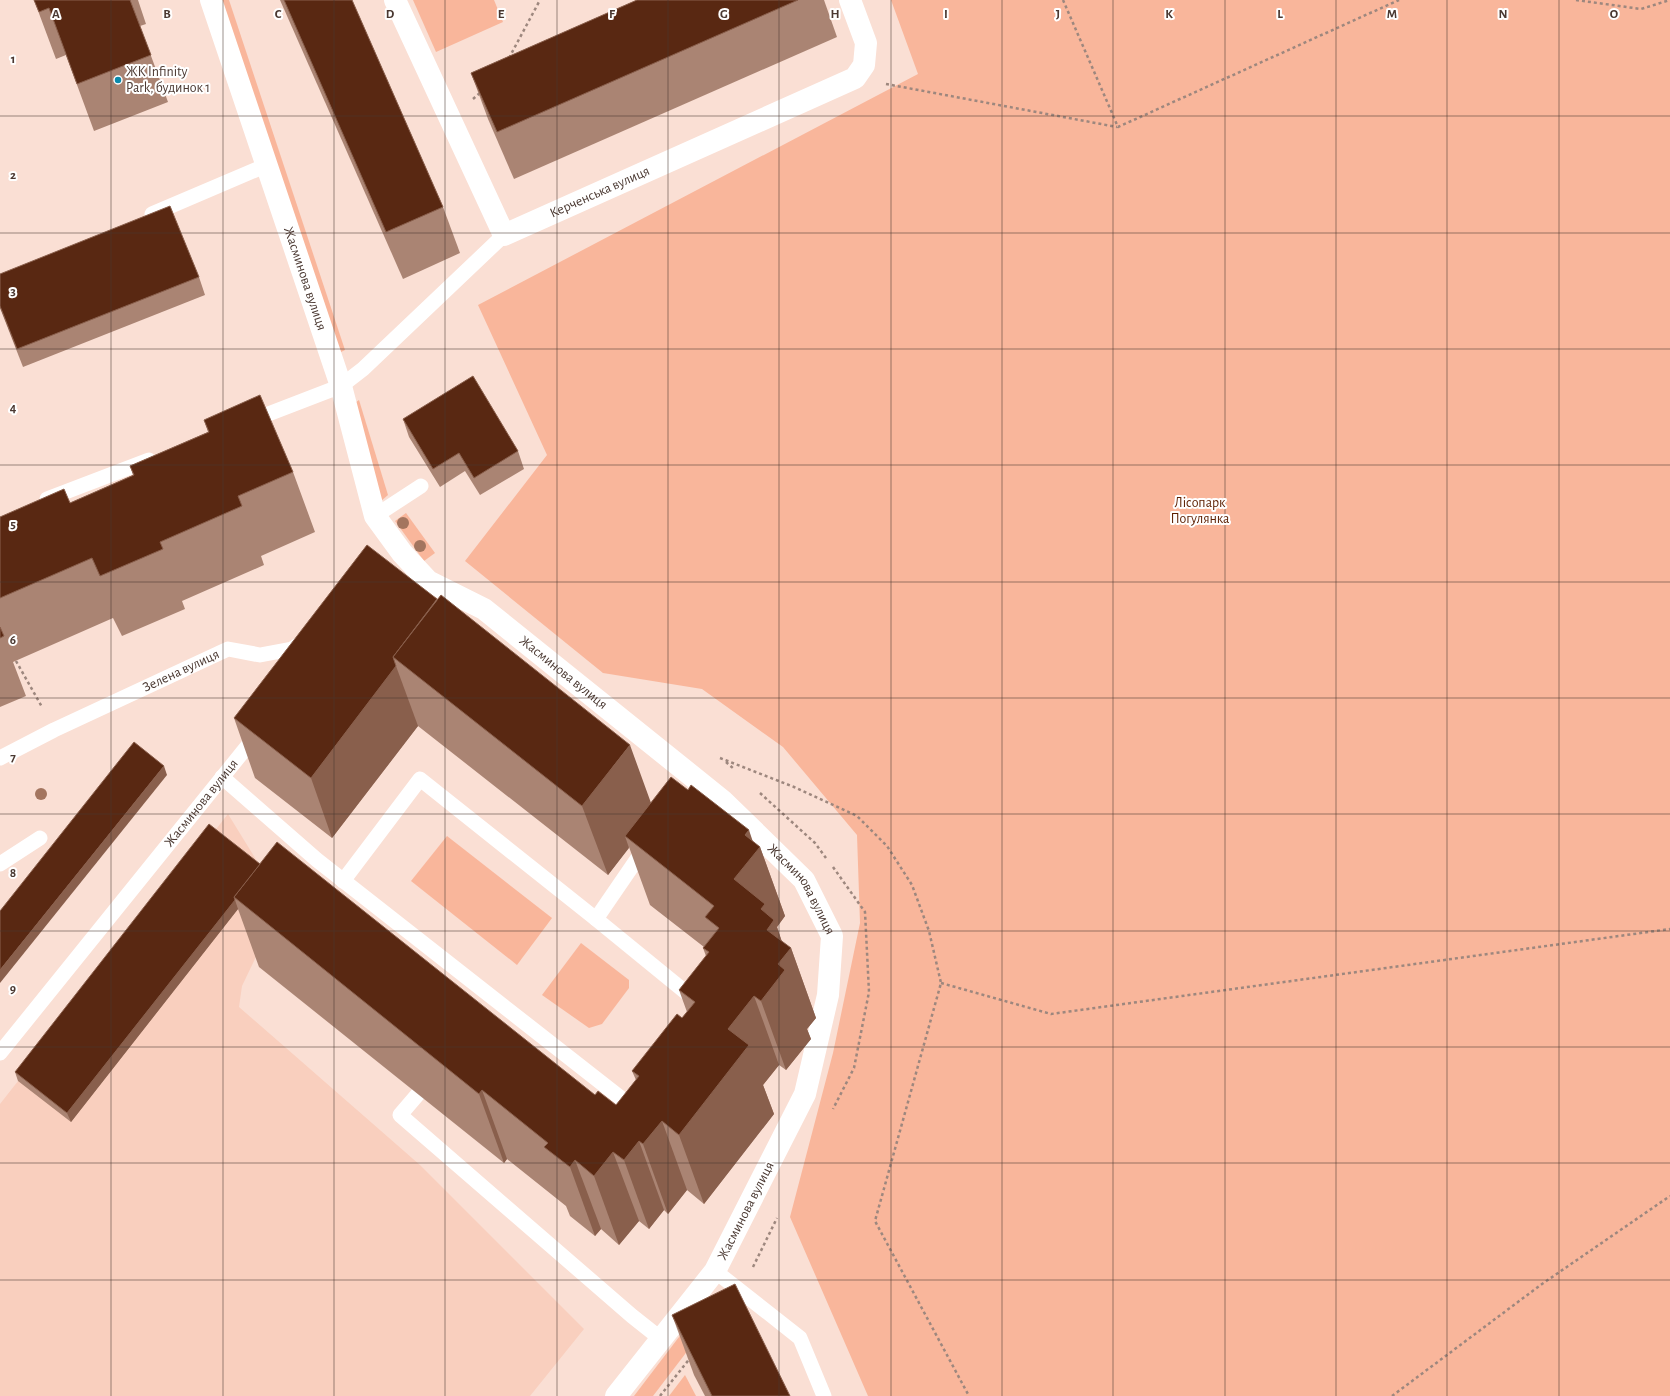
<svg xmlns="http://www.w3.org/2000/svg" width="1670" height="1396" font-family="'Alegreya Sans',sans-serif">
<rect width="100%" height="100%" fill="#fadfd4"/>
<polygon fill="#f9cfbe" points="228,814 265,874 278,911 242,986 239,1007 420,1165 584,1329 530,1396 0,1396 0,1104"/>
<g fill="#f9b69b">
<polygon points="217,0 229,0 345,350 335,355"/>
<polygon points="413,0 494,0 503,22 436,52"/>
<polygon points="891,0 1670,0 1670,1396 868,1396 790,1217 833,1053 860,923 857,835 783,747 702,689 603,673 465,561 547,455 478,305 918,74"/>
<polygon points="359,400 388,495 381,501 352,405"/>
<polygon points="406,513 435,553 424,561 395,521"/>
<polygon points="447,836 552,918 517,965 411,881"/>
<polygon points="581,943 629,980 629,988 602,1024 589,1028 542,995"/>
<polygon points="695,1316 708,1324 653,1396 634,1396"/>
<polygon points="685,1375 696,1396 669,1396"/>
</g>
<g fill="none" stroke-linecap="round" stroke-linejoin="round">
<g stroke="#9d877e" stroke-width="2.5" stroke-dasharray="3 3" stroke-linecap="butt">
<polyline points="1063,0 1118,127 1399,0"/>
<polyline points="1576,0 1641,9 1670,0"/>
<polyline points="509,58 540,0"/>
<polyline points="886,84 1117,127"/>
<polyline points="473,99 481,92"/>
<polyline points="16,661 42,707"/>
<polyline points="720,758 794,787 857,816 887,846 912,885 929,931 941,983 875,1221 969,1396"/>
<polyline points="726,762 734,769"/>
<polyline points="760,793 815,843 826,858"/>
<polyline points="833,867 865,912 869,992 854,1068 833,1109"/>
<polyline points="941,983 1051,1014 1670,929"/>
<polyline points="753,1267 777,1218"/>
<polyline points="660,1396 691,1357"/>
<polyline points="1392,1396 1542,1284 1670,1196"/>
</g>
<g stroke="#fff" stroke-width="15">
<polyline points="152,214 267,165"/>
<polyline points="250,421 341,386 363,369 504,235"/>
<polyline points="47,499 149,460"/>
<polyline points="375,516 421,486"/>
<path id="s1" d="M0 758 54 730 228 649 260 655 292 649 304 641"/>
<polyline points="222,777 317,860 622,1099"/>
<polyline points="646,846 596,919 694,999"/>
<polyline points="0,864 40,838"/>
<polyline points="343,881 420,779 596,919"/>
<path id="s2" d="M0 1053 258 733"/>
<polyline points="418,1094 400,1115 632,1316 661,1339"/>
<polyline points="715,1271 800,1338 824,1396"/>
</g>
<g stroke="#fff" stroke-width="22">
<path id="s3" d="M211 0 341 386 375 516 402 553 428 581 484 609 723 801 804 880 832 936 828 995 805 1094 715 1271 616 1396"/>
<path id="s4" d="M395 0 504 235 855 78 864 65 866 43 850 0"/>
</g>
</g>
<g fill="#a3755f">
<circle cx="403" cy="523" r="6"/>
<circle cx="420" cy="546" r="6"/>
<circle cx="41" cy="794" r="6"/>
</g>
<g fill="#aa8473">
<polygon points="34,0 138,0 146,24 140,26 168,102 94,131 66,55 56,59"/>
<polygon points="280,0 352,0 443,207 460,253 403,279"/>
<polygon points="637,0 824,0 837,37 514,179 488,119 471,73"/>
<polygon points="0,274 199,277 205,295 23,367 0,308"/>
<polygon points="403,419 518,451 524,469 480,495 465,471 440,487 409,437"/>
<polygon points="204,420 293,472 315,532 261,556 264,565 182,601 185,609 122,636 113,618 13,662 26,696 0,707 0,517 70,503 133,475 130,466 208,432"/>
<polygon points="367,545 651,803 753,842 760,847 785,916 777,927 782,942 791,948 816,1018 807,1029 811,1039 786,1070 779,1065 763,1085 774,1114 704,1204 687,1190 668,1214 664,1210 649,1229 639,1221 619,1245 601,1229 595,1236 570,1216 566,1206 507,1159 504,1163 259,967 238,909 71,1122 18,1081 15,1072 260,864 595,1095 616,1105 636,1080 632,1071 682,1018 687,1012 679,990 706,956 703,948 704,947 650,905 629,847 608,875 418,726 332,838 255,778 234,718"/>
<polygon points="672,1315 790,1396 705,1396 694,1375"/>
</g>
<g fill="#895f4c">
<polygon points="396,666 418,726 332,838 311,778"/>
<polygon points="630,745 655,814 625,836 629,848 608,875 582,806"/>
<polygon points="164,766 167,775 0,983 0,970"/>
<polygon points="749,830 756,851 760,847 785,916 777,927 786,954 791,948 816,1018 807,1029 811,1039 786,1070 761,1001 734,879 745,835"/>
<polygon points="235,900 238,909 71,1122 67,1113"/>
<polygon points="754,996 779,1065 763,1085 774,1114 704,1204 679,1135 728,1029"/>
<polygon points="482,1090 507,1159 504,1163 479,1094"/>
<polygon points="662,1121 687,1190 668,1214 643,1144"/>
<polygon points="639,1141 664,1210 649,1229 624,1160"/>
<polygon points="613,1152 639,1221 619,1245 594,1176"/>
<polygon points="575,1160 601,1229 595,1236 570,1167"/>
</g>
<g fill="#592812" stroke="#895f4c">
<polygon points="34,0 130,0 151,55 77,84 49,8 39,12"/>
<polygon points="284,0 352,0 443,207 386,232"/>
<polygon points="637,0 798,0 497,132 471,73"/>
<polygon points="170,206 199,277 17,349 0,306 0,274"/>
<polygon points="473,376 518,451 474,478 459,453 433,469 403,419"/>
<polygon points="260,395 293,472 238,496 242,506 160,542 163,549 100,576 92,558 0,598 0,517 64,489 70,503 134,475 130,466 209,432 204,420"/>
<polygon points="367,545 437,599 393,657 396,666 311,778 234,718"/>
<polygon points="441,595 630,745 582,806 393,657"/>
<polygon points="0,627 4,636 0,638"/>
<polygon points="134,742 164,766 0,970 0,911"/>
<polygon points="671,777 688,790 691,785 749,830 745,835 760,847 734,879 765,904 761,909 774,920 767,930 791,948 778,964 785,970 761,1001 754,996 728,1029 749,1045 679,1135 662,1121 643,1144 639,1141 624,1160 613,1152 594,1176 575,1160 570,1167 544,1147 548,1143 482,1090 479,1094 234,897 277,842 595,1095 598,1091 616,1105 639,1076 632,1071 677,1014 682,1018 695,1002 679,990 709,952 703,948 719,928 705,917 714,906 625,836"/>
<polygon points="209,824 260,864 234,897 235,900 67,1113 15,1072"/>
<polygon points="735,1284 790,1396 712,1396 672,1315"/>
</g>
<path fill="none" stroke="#4a3831" stroke-width="1" stroke-opacity="0.55" d="M111 0V1396M223 0V1396M334 0V1396M445 0V1396M557 0V1396M668 0V1396M779 0V1396M891 0V1396M1002 0V1396M1113 0V1396M1225 0V1396M1336 0V1396M1447 0V1396M1559 0V1396M0 116H1670M0 233H1670M0 349H1670M0 465H1670M0 582H1670M0 698H1670M0 814H1670M0 931H1670M0 1047H1670M0 1163H1670M0 1280H1670"/>
<circle fill="#0b8aac" stroke="#fff" stroke-width="1.5" cx="118" cy="80" r="4"/>
<g text-anchor="middle" dominant-baseline="central" stroke-width="4" stroke-linejoin="round" paint-order="stroke">
<g font-size="14" fill="#4a3831" stroke="#fff" text-anchor="start">
<text x="126" y="72">ЖК Infinity<tspan x="126" dy="16">Park, будинок 1</tspan></text>
</g>
<g font-size="14" fill="#4a3831" stroke="#fff">
<text stroke="none"><textPath href="#s4" startOffset="364">Керченська вулиця</textPath></text>
<text stroke="none"><textPath href="#s3" startOffset="294">Жасминова вулиця</textPath></text>
<text stroke="none"><textPath href="#s1" startOffset="201">Зелена вулиця</textPath></text>
<text stroke="none"><textPath href="#s3" startOffset="790">Жасминова вулиця</textPath></text>
<text stroke="none"><textPath href="#s2" startOffset="321">Жасминова вулиця</textPath></text>
<text stroke="none"><textPath href="#s3" startOffset="1114">Жасминова вулиця</textPath></text>
<text transform="translate(746 1211) rotate(-63)">Жасминова вулиця</text>
</g>
<g font-size="14" fill="#5c1f00" stroke="#fff">
<text x="1200" y="503">Лісопарк<tspan x="1200" dy="16">Погулянка</tspan></text>
</g>
</g>
<g font-size="13" text-anchor="middle" font-weight="bold" fill="#4a3831" stroke="#fff" stroke-width="4" stroke-linejoin="round" paint-order="stroke">
<text x="56" y="18">A</text>
<text x="167" y="18">B</text>
<text x="278" y="18">C</text>
<text x="390" y="18">D</text>
<text x="501" y="18">E</text>
<text x="612" y="18">F</text>
<text x="724" y="18">G</text>
<text x="835" y="18">H</text>
<text x="946" y="18">I</text>
<text x="1058" y="18">J</text>
<text x="1169" y="18">K</text>
<text x="1280" y="18">L</text>
<text x="1392" y="18">M</text>
<text x="1503" y="18">N</text>
<text x="1614" y="18">O</text>
<text x="13" y="63">1</text>
<text x="13" y="179">2</text>
<text x="13" y="295">3</text>
<text x="13" y="412">4</text>
<text x="13" y="528">5</text>
<text x="13" y="644">6</text>
<text x="13" y="761">7</text>
<text x="13" y="877">8</text>
<text x="13" y="993">9</text>
</g>
</svg>
